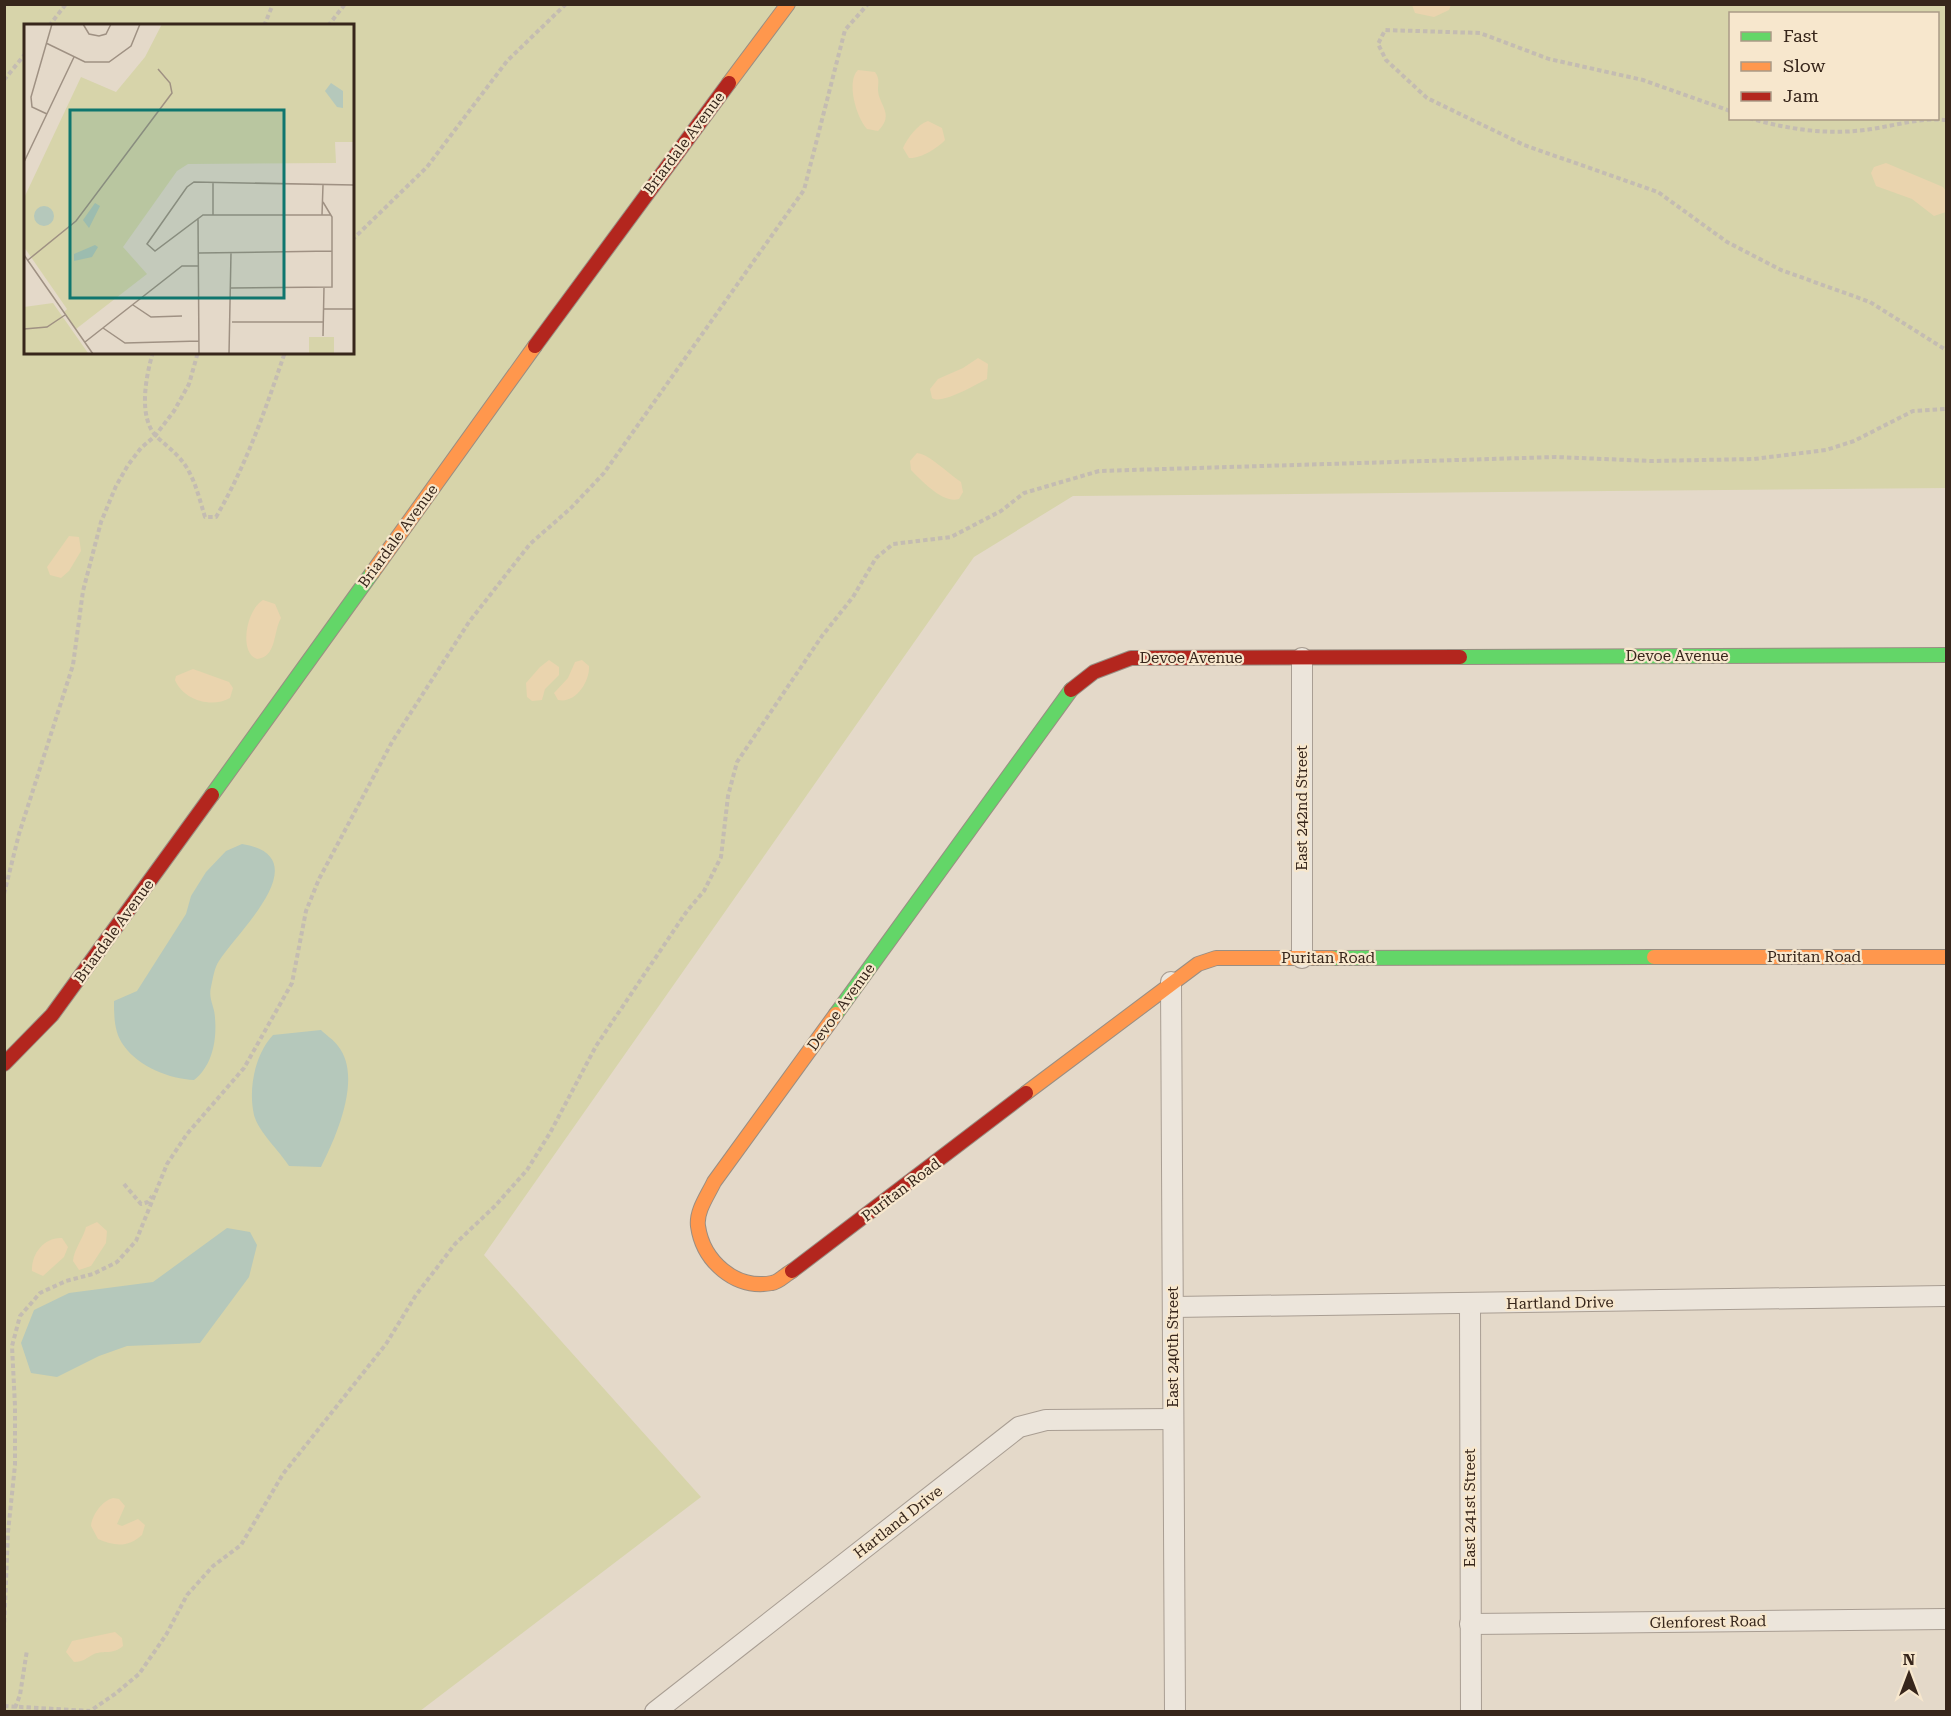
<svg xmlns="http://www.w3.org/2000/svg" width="1951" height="1716" font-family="'Roboto Serif',serif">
<rect width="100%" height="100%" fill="#e4d9c9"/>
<path fill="#d7d4aa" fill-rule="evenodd" d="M5 5H1946V488L1073 496 974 557 484 1255 701 1497 420 1711H5ZM1730 14H1938V118H1730ZM26 26H352V352H26Z"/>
<g fill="#ead4ae">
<polygon points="1412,5 1412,4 1451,5 1449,10 1434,17 1415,13"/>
<path d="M858 70 875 72C880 79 878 83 878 90 879 106 895 114 878 131L867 129C856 117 846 81 858 70Z"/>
<path d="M928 121 942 128 945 140C938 148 920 159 909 158L903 148C908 137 917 125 928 121Z"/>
<polygon points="1886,163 1943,187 1946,191 1946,212 1934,216 1912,199 1876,186 1871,173 1874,167"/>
<path d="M978 358 988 364 987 379C975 385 941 405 932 398L930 389 938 379 963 368Z"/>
<path d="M917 453C929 454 949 474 961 482L963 492 959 499C943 504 922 481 911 470L910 461Z"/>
<polygon points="69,536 79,537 81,551 69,571 61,578 50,575 47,567"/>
<path d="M263 600 275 604 281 618C273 632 277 657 257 659 238 652 247 609 263 600Z"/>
<polygon points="549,660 559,667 559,675 545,689 542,700 532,701 527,697 526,683 540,667"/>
<path d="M582 660 589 666C590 682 575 704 558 700L554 693 568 678 575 662Z"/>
<path d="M193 669 229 682 233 688 230 698C212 708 184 701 175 680L176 676Z"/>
<path d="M97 1222 107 1231 106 1243 91 1266 79 1270 73 1261C74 1249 83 1239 86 1227Z"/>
<path d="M62 1238 68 1247 64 1257 43 1276 32 1271C31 1254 44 1237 62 1238Z"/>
<path d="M113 1498 119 1499 125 1506 117 1524 122 1526 138 1519 145 1525 142 1535C128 1548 114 1546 98 1539L91 1526C92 1515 102 1501 113 1498Z"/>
<path d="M115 1632 122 1638 123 1646C113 1655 104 1650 94 1654 86 1658 84 1662 74 1662L66 1652 72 1641Z"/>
</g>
<g fill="#b5c8bb">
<path d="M242 844C320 857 237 932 219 961 214 968 213 979 211 987 208 999 215 1007 215 1018 217 1041 212 1066 194 1080 170 1079 139 1067 124 1046 114 1033 114 1016 114 1001L137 991 186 914 191 896 206 872 226 851Z"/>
<path d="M321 1030C326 1035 334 1040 338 1046 363 1077 336 1137 321 1167L289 1166C279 1150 259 1133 254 1115 248 1089 255 1054 273 1035Z"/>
<polygon points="227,1228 250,1232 257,1245 249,1277 200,1343 127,1346 99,1356 57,1377 31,1373 21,1343 34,1310 69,1293 153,1282"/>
</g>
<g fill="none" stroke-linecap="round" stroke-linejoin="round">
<defs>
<g id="street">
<polyline points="1302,958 1302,658"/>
<polyline points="1171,982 1175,1712"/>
<polyline points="1470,1305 1471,1712"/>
<polyline points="1174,1307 1946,1296"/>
<polyline points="1470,1624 1946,1619"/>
<polyline points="655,1712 1019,1427 1046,1420 1173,1419"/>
</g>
<g id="fast">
<polyline points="1460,657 1946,655"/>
<polyline points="212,795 372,573"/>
<polyline points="1332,958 1654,957"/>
<polyline points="836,1014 1071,690"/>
</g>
<g id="slow">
<polyline points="729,83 788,4"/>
<polyline points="372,573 535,346"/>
<polyline points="1654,957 1946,957"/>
<polyline points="1026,1093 1198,964 1216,958 1332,958"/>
<path d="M792 1271C786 1274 779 1282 772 1283 735 1290 703 1261 698 1226 696 1211 708 1195 714 1182L836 1014"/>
</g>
<g id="jam">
<polyline points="535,346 729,83"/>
<polyline points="1071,690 1094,672 1131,658 1460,657"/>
<polyline points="4,1064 52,1015 212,795"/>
<polyline points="792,1271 1026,1093"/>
</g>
</defs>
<use href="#street" stroke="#a99e93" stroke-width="22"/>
<use href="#fast" stroke="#998e83" stroke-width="16"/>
<use href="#slow" stroke="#998e83" stroke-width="16"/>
<use href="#jam" stroke="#998e83" stroke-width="16"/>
<g stroke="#c4bcb2" stroke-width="4" stroke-dasharray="4.5 3" stroke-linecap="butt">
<polyline points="49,26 66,4"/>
<polyline points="264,26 273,4"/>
<polyline points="328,26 345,4"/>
<polyline points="4,80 26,53"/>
<polyline points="1730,111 1643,80 1549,59 1480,33 1385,30 1378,44 1386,60 1427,98 1524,145 1658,192 1727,242 1781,270 1870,302 1946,350"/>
<path d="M1749 118C1783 128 1819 134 1855 131 1885 129 1916 117 1946 120"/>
<polyline points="352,240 427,167 507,61 566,4"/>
<path d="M153 352C146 376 137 419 158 438 169 448 179 455 187 468 196 483 200 501 205 517H216C246 466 266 408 285 352"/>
<polyline points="4,894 19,834 73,665 83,591 101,522 116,486 128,465 141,448 155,436 174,411 189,384 198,352"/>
<polyline points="124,1184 141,1204 148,1202 152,1196"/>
<polyline points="4,1630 8,1532 15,1465 15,1406 12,1346 20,1316 40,1293 66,1281 93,1274 117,1262 136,1241 167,1164 187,1134 244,1068 292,983 306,911 319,879 392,742 469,622 530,544 571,508 604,473 804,190 845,30 868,4"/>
<polyline points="4,1706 90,1711 115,1694 139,1674 166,1635 187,1595 213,1566 241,1545 283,1474 386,1344 416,1295 455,1244 495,1206 527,1170 550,1133 596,1046 687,911 704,891 721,857 728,796 737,762 822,636 853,597 876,558 893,544 951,537 1001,511 1024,493 1099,471 1556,457 1651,461 1754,459 1826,450 1854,441 1913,411 1946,409"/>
<polyline points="15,1708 20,1695 27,1650"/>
</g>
<use href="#street" stroke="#ece5db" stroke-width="20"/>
<use href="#fast" stroke="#63d668" stroke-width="14"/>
<use href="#slow" stroke="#ff974d" stroke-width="14"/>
<use href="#jam" stroke="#b3261e" stroke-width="14"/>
</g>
<g text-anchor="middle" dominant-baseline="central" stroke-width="4.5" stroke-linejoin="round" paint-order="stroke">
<g font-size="15" fill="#37261b" stroke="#f7e7cd">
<text transform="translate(684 143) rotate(-53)">Briardale Avenue</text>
<text transform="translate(398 536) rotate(-54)">Briardale Avenue</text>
<text x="1677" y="656">Devoe Avenue</text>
<text x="1191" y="658">Devoe Avenue</text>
<text transform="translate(1302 808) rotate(-90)">East 242nd Street</text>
<text transform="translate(114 931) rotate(-54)">Briardale Avenue</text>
<text x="1814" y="957">Puritan Road</text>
<text x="1328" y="958">Puritan Road</text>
<text transform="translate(841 1007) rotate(-54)">Devoe Avenue</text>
<text transform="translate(901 1190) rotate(-37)">Puritan Road</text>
<text transform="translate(1560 1303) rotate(-1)">Hartland Drive</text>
<text transform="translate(1173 1347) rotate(-90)">East 240th Street</text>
<text transform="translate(1470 1508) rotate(-90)">East 241st Street</text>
<text transform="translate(898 1522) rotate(-38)">Hartland Drive</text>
<text transform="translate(1708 1622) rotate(-1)">Glenforest Road</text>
</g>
</g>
<g transform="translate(24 24)">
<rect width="330" height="330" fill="#e4d9c9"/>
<path d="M138 0H330V118H311L312 139 164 140 153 147 99 223 123 250 52 305 40 288 43 285 0 223V174L57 53 92 68 121 33ZM29 279 64 329 0 330V283ZM285 313H310V330H285Z" fill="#d7d4aa"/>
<path d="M307 59 319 67V84L313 83 301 67ZM71 179 76 182 65 204 59 196ZM10 192a10 10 0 1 1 20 0a10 10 0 1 1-20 0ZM71 221 74 223 68 233 50 237V230Z" fill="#b5c8bb"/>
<path fill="none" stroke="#9f9183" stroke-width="1.5" d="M59 0 65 10 75 12 82 10 87 0M22 19 61 38H85L107 22 116 0M23 90 8 83 7 73 28 0M0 138 50 33M189 191V158M298 191 299 161M307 191H179L131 227 123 220 163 163 170 158 330 161M174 194 175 330M175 229 308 227M0 231 69 330M4 236 52 197 148 69 146 59 134 45M207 264 308 263V193L299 178M109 281 127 293 158 292M300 285H330M208 298H300M79 304 101 319 175 317M0 305 23 303 41 291M299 312 300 263M61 318 158 242H175M205 330 207 229"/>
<path fill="#0f766e" fill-opacity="0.15" stroke="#0f766e" stroke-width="3" d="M46 86H260V274H46Z"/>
<rect width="330" height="330" fill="none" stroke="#37261b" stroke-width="3"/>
</g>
<rect width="1951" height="1716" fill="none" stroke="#37261b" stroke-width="12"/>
<rect x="1729" y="12" width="210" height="108" fill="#f7e7cd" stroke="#aa9a86" stroke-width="1.5"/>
<rect x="1741" y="32" width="30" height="9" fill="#63d668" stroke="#aa9a86" stroke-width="1.5"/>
<text x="1783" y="42" font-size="18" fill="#37261b">Fast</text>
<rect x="1741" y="62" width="30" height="9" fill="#ff974d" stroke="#aa9a86" stroke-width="1.5"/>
<text x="1783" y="72" font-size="18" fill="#37261b">Slow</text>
<rect x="1741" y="92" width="30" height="9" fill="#b3261e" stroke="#aa9a86" stroke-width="1.5"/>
<text x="1783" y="102" font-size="18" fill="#37261b">Jam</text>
<g transform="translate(1909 1674)" stroke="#f7e7cd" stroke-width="4.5" paint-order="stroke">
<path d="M0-4.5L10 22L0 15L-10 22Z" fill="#37261b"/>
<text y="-9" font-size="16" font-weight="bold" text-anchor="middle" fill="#37261b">N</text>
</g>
</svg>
